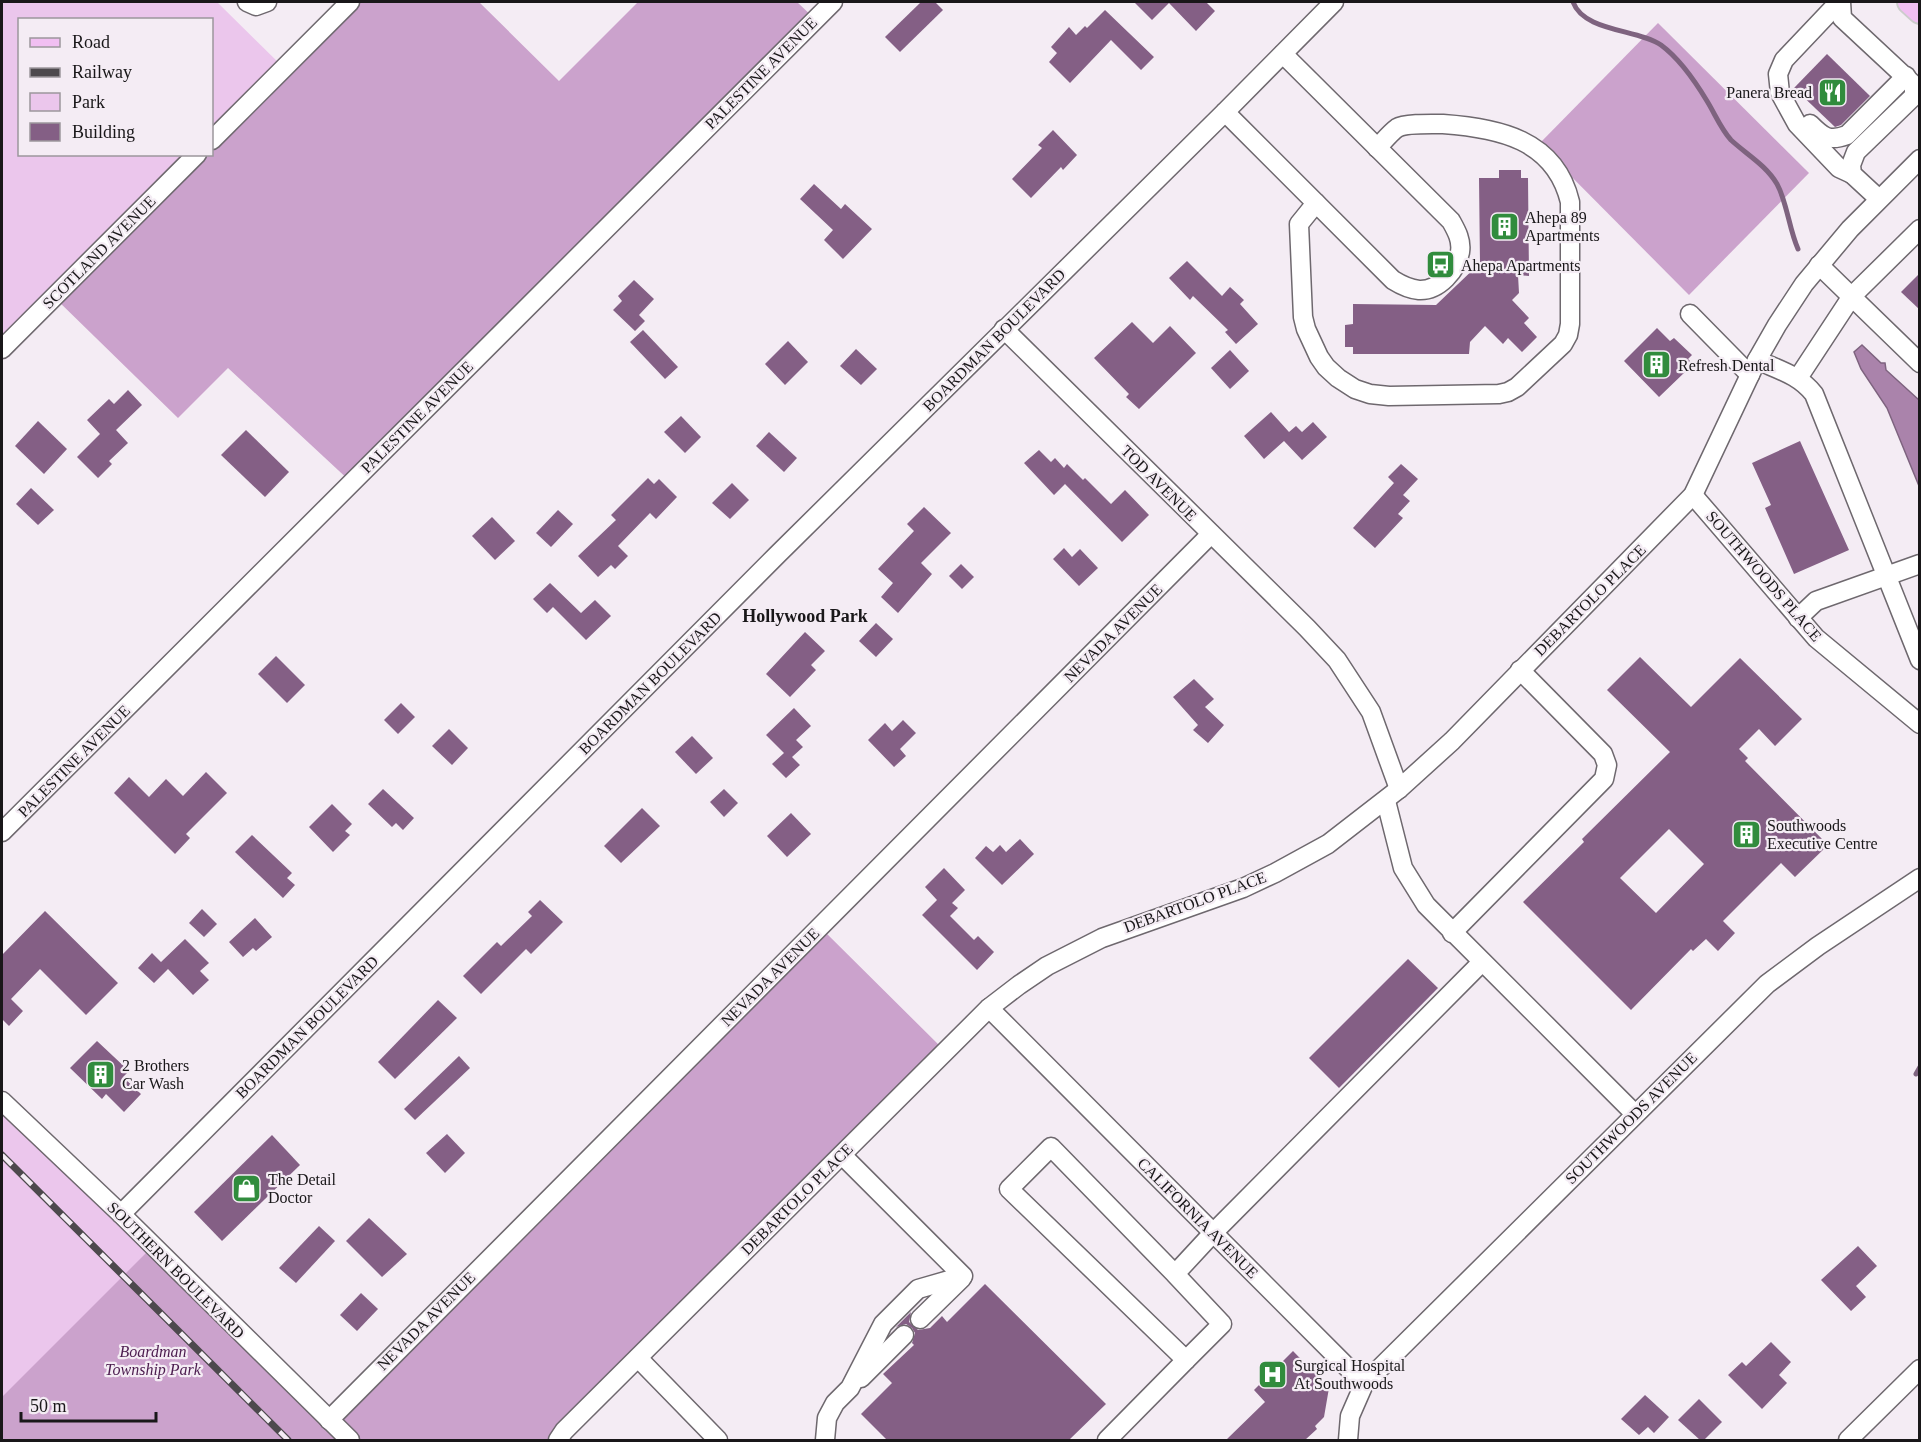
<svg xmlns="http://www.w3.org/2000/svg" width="1921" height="1442" font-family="'Times New Roman',serif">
<rect width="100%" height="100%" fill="#f4ecf4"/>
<g fill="#ebc6ec">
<polygon points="2,2 217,2 284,68 212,140 212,20 20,20 20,154 197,155 2,349"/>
<polygon points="2,1101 350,1440 2,1440"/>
</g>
<g fill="#cba2cc">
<polygon points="350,2 479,2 559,81 638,2 797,2 815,19 352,483 228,368 178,418 54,297 197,155 212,154 212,140"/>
<polygon points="1658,23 1809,173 1689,295 1539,144"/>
<polygon points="820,927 946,1052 558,1440 2,1440 2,1397 153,1246 329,1420"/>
</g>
<polygon fill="#aa83ab" stroke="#7e637f" stroke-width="1.5" points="1862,345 1881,363 1885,363 1886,370 1919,400 1919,486 1887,408 1861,369 1854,352"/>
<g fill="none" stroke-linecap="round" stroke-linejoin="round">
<g stroke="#7e637f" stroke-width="5">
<path d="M1573 2C1584 32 1638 29 1661 45 1680 59 1695 81 1707 101 1715 114 1721 129 1731 140 1746 154 1766 165 1777 184 1787 202 1789 229 1798 249"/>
<polyline points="1916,1074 1920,1067"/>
</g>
</g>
<g fill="#845f85" fill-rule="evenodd">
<polygon points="921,2 935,2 943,10 900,52 885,37"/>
<polygon points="1134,2 1206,2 1215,11 1196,31 1169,3 1152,20"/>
<polygon points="1105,10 1154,57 1141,70 1111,40 1070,83 1049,62 1057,53 1051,47 1069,27 1076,35 1085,26 1087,28"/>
<polygon points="1827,54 1870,96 1841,125 1835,127 1794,88"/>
<polygon points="1053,130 1077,155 1063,170 1061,167 1031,198 1012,179 1042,148 1038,145"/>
<polygon points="1499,170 1521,170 1521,178 1528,178 1529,276 1518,275 1519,293 1512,300 1529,318 1524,323 1537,337 1522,352 1508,338 1503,344 1485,326 1470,342 1469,354 1353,354 1353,347 1345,347 1345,325 1353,324 1353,304 1436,305 1480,263 1479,178 1499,178"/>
<polygon points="814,184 841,209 845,204 872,229 843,259 824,240 833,230 800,199"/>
<polygon points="1187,261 1222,296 1230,287 1244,300 1240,304 1258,324 1236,344 1225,332 1228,330 1193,296 1190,300 1169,278"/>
<polygon points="1920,273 1920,310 1901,292"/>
<polygon points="634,280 654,299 639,315 645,321 635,331 613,310 622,301 618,296"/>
<polygon points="1132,322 1153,343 1170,326 1196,353 1139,409 1126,397 1129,394 1094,358"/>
<polygon points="1657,328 1670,341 1674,338 1692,355 1688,359 1690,361 1682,369 1685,372 1659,397 1624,361"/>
<polygon points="643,330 678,367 665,379 630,342"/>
<polygon points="788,341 808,362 785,385 765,364"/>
<polygon points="856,349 877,369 861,385 840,366"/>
<polygon points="1230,350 1249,371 1230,389 1211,368"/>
<polygon points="128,390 142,405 116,430 128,443 109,461 112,464 98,478 77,457 100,434 87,420 109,399 114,404"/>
<polygon points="1271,412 1289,432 1296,426 1302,432 1313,422 1327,437 1302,460 1284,441 1264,459 1244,436"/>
<polygon points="681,416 701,437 685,453 664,432"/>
<polygon points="38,421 67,449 44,474 15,446"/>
<polygon points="246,430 289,472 265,497 221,455"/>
<polygon points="769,432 797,458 784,472 756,446"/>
<polygon points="1800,441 1849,550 1794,574 1765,508 1771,505 1752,463"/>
<polygon points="1039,450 1051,462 1055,458 1064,468 1067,464 1083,480 1085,478 1111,504 1125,490 1149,515 1122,542 1065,484 1054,495 1024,463"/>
<polygon points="1401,464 1418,479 1403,495 1410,501 1398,514 1403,518 1375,548 1353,528 1394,483 1388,477"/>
<polygon points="648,478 654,484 659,479 677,497 656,519 650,513 618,546 628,556 615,569 611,565 598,577 578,556 616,520 611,515"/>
<polygon points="732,483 749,500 730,519 712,503"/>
<polygon points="31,488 54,510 38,525 16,504"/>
<polygon points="924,507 951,533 921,563 932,574 898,613 881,597 893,583 878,569 914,531 907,524"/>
<polygon points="558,510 573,524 551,547 536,533"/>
<polygon points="492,517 515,541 495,560 472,536"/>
<polygon points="1064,548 1072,557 1080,549 1098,568 1079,586 1053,559"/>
<polygon points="961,564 974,577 962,589 949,576"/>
<polygon points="550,583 581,613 595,600 611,616 586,640 553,607 547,613 533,599"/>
<polygon points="876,623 893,639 876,657 859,641"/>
<polygon points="805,632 825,651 811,665 816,670 790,697 766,674"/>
<polygon points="276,656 305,685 287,703 258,674"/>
<path d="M1640 657 1691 707 1740 658 1802 719 1775 746 1759 729 1739 749 1748 758 1745 761 1828 845 1795 877 1781 863 1723 921 1735 933 1718 951 1706 939 1693 951 1691 949 1631 1010 1523 902 1584 842 1582 839 1670 752 1607 690ZM1669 829 1704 864 1656 913 1620 878Z"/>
<polygon points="1194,679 1214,699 1205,707 1224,725 1208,743 1193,730 1198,725 1173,697"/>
<polygon points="401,703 415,717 398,734 384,720"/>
<polygon points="794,708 811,726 796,740 803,747 792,757 800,765 786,778 772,764 784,753 766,735"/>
<polygon points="903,720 916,733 900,749 906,756 894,767 868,740 885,723 892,731"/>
<polygon points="449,729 468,748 452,765 432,746"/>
<polygon points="692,736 713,758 696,774 675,752"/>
<polygon points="206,772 227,793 186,834 190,838 175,854 114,793 129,777 149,797 166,779 183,796"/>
<polygon points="383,789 414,818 403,830 396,823 392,827 368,804"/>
<polygon points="724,789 738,803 724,817 710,802"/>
<polygon points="332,804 352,824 345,831 350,835 333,852 309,827"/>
<polygon points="642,808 660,826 621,863 604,846"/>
<polygon points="791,813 811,834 787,857 767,836"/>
<polygon points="252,835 292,873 287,878 295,885 283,898 235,852"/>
<polygon points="1020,839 1034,854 1002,885 975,858 986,846 993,852 1000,845 1006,852"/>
<polygon points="944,868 965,890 952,903 958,908 950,916 974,940 978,936 994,952 977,970 922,915 937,900 925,887"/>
<polygon points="540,900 563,922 531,954 526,949 481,994 463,976 497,942 501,946 532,916 528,912"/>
<polygon points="202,909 217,924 204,937 189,923"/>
<polygon points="45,911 118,983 86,1015 40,969 11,999 23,1011 9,1026 2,1019 2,955"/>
<polygon points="255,918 272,937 256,951 253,948 243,957 229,942"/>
<polygon points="185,939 209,963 200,971 209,980 193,995 168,969 154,983 138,968 152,953 161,962"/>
<polygon points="1408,959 1438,988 1339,1088 1309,1058"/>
<polygon points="438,1000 457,1018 395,1079 378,1062"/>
<polygon points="97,1041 129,1071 123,1077 141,1094 124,1112 106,1094 102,1099 70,1068"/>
<polygon points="459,1056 470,1068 415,1120 404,1109"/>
<polygon points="447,1134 465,1153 445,1173 426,1153"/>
<polygon points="272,1135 300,1165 222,1241 194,1212"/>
<polygon points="369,1218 407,1254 382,1277 346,1241"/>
<polygon points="319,1226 335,1241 296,1283 279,1268"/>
<polygon points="1858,1246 1877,1266 1856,1286 1866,1297 1851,1311 1821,1280"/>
<polygon points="985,1284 1106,1404 1069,1440 887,1440 861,1414 892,1383 883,1374 914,1345 912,1343 915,1333 912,1328 906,1324 896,1327 911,1312 909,1322 918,1330 930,1328 942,1316 947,1322"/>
<polygon points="361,1293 378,1309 357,1331 340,1315"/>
<polygon points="1771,1342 1791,1362 1779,1375 1787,1383 1762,1409 1728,1375 1742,1362 1746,1366"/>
<polygon points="1293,1351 1329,1388 1324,1417 1315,1426 1317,1429 1305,1440 1226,1440 1265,1402 1254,1390"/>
<polygon points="1645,1395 1669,1417 1654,1433 1648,1427 1639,1435 1621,1419"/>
<polygon points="1699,1399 1722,1422 1704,1440 1700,1440 1678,1420"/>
</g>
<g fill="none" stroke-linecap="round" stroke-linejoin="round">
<defs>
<g id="minor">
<polyline points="247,2 256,6 267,2"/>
<polyline points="1839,2 1784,60 1778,74 1780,93 1797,124 1839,168 1852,174"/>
<polyline points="1841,2 1842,18 1914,85 1914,96 1856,152 1851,165 1852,174 1879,199"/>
<path d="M1225 112 1393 280C1401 285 1409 289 1419 290 1439 291 1457 270 1460 252 1462 240 1456 230 1451 221L1283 54"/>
<path d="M1810 124C1823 137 1829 142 1847 135L1906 76"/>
<polyline points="212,140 350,2"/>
<path d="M1316 203 1299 224 1303 317 1306 329 1319 357 1326 367 1338 378 1355 389 1370 394 1389 396 1499 394 1508 392 1517 387 1563 344 1568 335 1570 324V202C1555 139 1498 128 1443 124 1433 124 1405 123 1397 128 1390 133 1383 142 1377 148"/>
<polyline points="1819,265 1920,363"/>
<polyline points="1690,314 1750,375"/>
<polyline points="1004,329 1307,628 1337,660 1371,712 1399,789"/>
<polyline points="2,349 197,154"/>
<path d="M1757 360C1779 370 1799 375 1814 394L1920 660"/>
<polyline points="1798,378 1852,296 1920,229"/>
<polyline points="1693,495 1816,638 1920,724"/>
<polyline points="1798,618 1816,601 1920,564"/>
<polyline points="1386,801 1403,868 1426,905 1635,1114"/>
<polyline points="2,832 833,2"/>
<polyline points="1452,933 1604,779 1607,765 1603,754 1520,670"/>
<polyline points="989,1008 1364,1384"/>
<polyline points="2,1101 121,1214 350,1440"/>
<polyline points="121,1214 777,555 1225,112 1334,2"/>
<polyline points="1175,1274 1222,1324 1186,1360 1009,1189 1051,1147 1175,1274 1213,1233 1482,962"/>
<polyline points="920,1319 962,1278"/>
<polyline points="638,1358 718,1440"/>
<polyline points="861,1378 904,1335"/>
<polyline points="329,1420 1211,534"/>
<polyline points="558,1440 564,1431 989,1008 1019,985 1047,966 1102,938 1243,888 1275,873 1328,844 1399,789 1452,741 1693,495 1757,360 1777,325 1804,284 1850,229 1920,159"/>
<polyline points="825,1440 827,1418 835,1403 850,1388 883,1324 918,1289 963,1276 842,1155"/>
<polyline points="1107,1440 1186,1360"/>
<polyline points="1348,1440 1350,1416 1364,1384 1767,984 1818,946 1920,878"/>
<polyline points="1848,1440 1920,1369"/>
</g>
<polyline id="major" points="1909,2 1920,12"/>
</defs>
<use href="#minor" stroke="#6e686e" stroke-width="21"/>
<use href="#major" stroke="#ccc" stroke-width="26"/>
<use href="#minor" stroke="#fff" stroke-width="18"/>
<use href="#major" stroke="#f1bff2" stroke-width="22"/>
<defs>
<polyline id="rail" points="2,1155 288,1440"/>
</defs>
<use href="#rail" stroke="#4d494d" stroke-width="7"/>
<use href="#rail" stroke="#f4ecf4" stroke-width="4.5" stroke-dasharray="14" stroke-linecap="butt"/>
</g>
<defs>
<symbol id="restaurant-square" viewBox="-11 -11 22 22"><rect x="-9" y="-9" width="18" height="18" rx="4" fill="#318c3d" stroke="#f4ecf4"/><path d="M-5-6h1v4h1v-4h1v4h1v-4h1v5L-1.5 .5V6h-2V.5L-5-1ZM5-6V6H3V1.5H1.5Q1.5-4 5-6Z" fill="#fff"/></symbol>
<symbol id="building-square" viewBox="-11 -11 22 22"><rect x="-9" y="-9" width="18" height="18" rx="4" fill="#318c3d" stroke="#f4ecf4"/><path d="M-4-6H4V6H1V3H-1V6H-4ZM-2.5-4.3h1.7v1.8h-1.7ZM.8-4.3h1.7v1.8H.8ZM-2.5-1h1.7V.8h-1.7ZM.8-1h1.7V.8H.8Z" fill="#fff"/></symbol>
<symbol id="bus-square" viewBox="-11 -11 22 22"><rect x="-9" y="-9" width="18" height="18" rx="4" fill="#318c3d" stroke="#f4ecf4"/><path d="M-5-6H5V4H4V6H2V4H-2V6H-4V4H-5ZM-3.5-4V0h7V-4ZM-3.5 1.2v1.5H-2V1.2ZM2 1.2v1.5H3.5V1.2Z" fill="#fff"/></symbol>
<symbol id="shop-square" viewBox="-11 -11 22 22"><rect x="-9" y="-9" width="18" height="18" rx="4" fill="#318c3d" stroke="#f4ecf4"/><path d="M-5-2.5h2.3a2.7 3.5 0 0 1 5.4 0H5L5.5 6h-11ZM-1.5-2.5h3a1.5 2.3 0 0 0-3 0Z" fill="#fff"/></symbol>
<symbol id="hospital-square" viewBox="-11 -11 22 22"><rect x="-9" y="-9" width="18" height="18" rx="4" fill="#318c3d" stroke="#f4ecf4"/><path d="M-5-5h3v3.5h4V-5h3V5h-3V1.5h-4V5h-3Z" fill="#fff"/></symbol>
</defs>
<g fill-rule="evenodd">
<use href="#restaurant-square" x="1816" y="76" width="33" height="33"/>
<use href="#building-square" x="1488" y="210" width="33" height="33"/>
<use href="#bus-square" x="1424" y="248" width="33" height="33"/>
<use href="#building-square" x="1640" y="348" width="33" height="33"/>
<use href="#building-square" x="1730" y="818" width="33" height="33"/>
<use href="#building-square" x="84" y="1058" width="33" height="33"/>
<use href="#shop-square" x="230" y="1172" width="33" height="33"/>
<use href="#hospital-square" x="1256" y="1358" width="33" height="33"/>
</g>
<g text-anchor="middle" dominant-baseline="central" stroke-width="4.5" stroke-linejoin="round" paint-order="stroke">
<g font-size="16" fill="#191719" stroke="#f4ecf4">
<text transform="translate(761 73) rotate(-45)">PALESTINE AVENUE</text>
<text transform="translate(99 252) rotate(-45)">SCOTLAND AVENUE</text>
<text transform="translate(994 340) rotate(-45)">BOARDMAN BOULEVARD</text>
<text transform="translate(417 417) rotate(-45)">PALESTINE AVENUE</text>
<text transform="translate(1159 483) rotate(45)">TOD AVENUE</text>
<text transform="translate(1764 576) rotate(49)">SOUTHWOODS PLACE</text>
<text transform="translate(1590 600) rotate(-45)">DEBARTOLO PLACE</text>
<text transform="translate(1113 633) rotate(-45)">NEVADA AVENUE</text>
<text transform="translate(650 683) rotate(-45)">BOARDMAN BOULEVARD</text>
<text transform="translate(74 761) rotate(-45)">PALESTINE AVENUE</text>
<text transform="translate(1195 902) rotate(-20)">DEBARTOLO PLACE</text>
<text transform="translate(770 977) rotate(-45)">NEVADA AVENUE</text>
<text transform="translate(307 1027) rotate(-45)">BOARDMAN BOULEVARD</text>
<text transform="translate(1631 1118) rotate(-45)">SOUTHWOODS AVENUE</text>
<text transform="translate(797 1199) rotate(-45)">DEBARTOLO PLACE</text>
<text transform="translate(1198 1218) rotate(45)">CALIFORNIA AVENUE</text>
<text transform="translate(176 1270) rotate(45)">SOUTHERN BOULEVARD</text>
<text transform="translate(426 1321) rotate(-45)">NEVADA AVENUE</text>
</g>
<g font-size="16" fill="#191719" stroke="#f4ecf4" text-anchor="start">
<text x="1812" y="92" text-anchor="end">Panera Bread</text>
<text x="1525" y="217">Ahepa 89<tspan x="1525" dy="18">Apartments</tspan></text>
<text x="1461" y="265">Ahepa Apartments</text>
<text x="1678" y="365">Refresh Dental</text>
<text x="1767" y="825">Southwoods<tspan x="1767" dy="18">Executive Centre</tspan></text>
<text x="122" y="1065">2 Brothers<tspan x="122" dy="18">Car Wash</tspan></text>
<text x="268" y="1179">The Detail<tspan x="268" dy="18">Doctor</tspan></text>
<text x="1294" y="1365">Surgical Hospital<tspan x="1294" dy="18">At Southwoods</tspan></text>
</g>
<g font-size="16" font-style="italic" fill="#4b1b4e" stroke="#f4ecf4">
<text x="153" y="1351">Boardman<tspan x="153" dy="18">Township Park</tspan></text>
</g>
<g font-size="18" font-weight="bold" fill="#191719" stroke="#f4ecf4">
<text x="805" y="616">Hollywood Park</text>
</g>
</g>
<rect width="1921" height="1442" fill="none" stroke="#191719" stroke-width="6"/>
<rect x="18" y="18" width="195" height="138" fill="#f4ecf4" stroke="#9c979c" stroke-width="1.5"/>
<rect x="30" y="38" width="30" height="9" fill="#f1bff2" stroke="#9c979c" stroke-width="1.5"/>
<text x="72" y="48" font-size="18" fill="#191719">Road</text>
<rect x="30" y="68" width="30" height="9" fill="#4d494d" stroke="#9c979c" stroke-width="1.5"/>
<text x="72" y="78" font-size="18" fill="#191719">Railway</text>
<rect x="30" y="93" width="30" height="18" fill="#ebc6ec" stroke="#9c979c" stroke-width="1.5"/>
<text x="72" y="108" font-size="18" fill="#191719">Park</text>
<rect x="30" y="123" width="30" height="18" fill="#845f85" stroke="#9c979c" stroke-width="1.5"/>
<text x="72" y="138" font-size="18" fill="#191719">Building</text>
<path d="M21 1412v9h135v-9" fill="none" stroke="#191719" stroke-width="3"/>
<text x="30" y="1412" font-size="18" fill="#191719" stroke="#f4ecf4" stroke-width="4.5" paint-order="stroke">50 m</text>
</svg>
